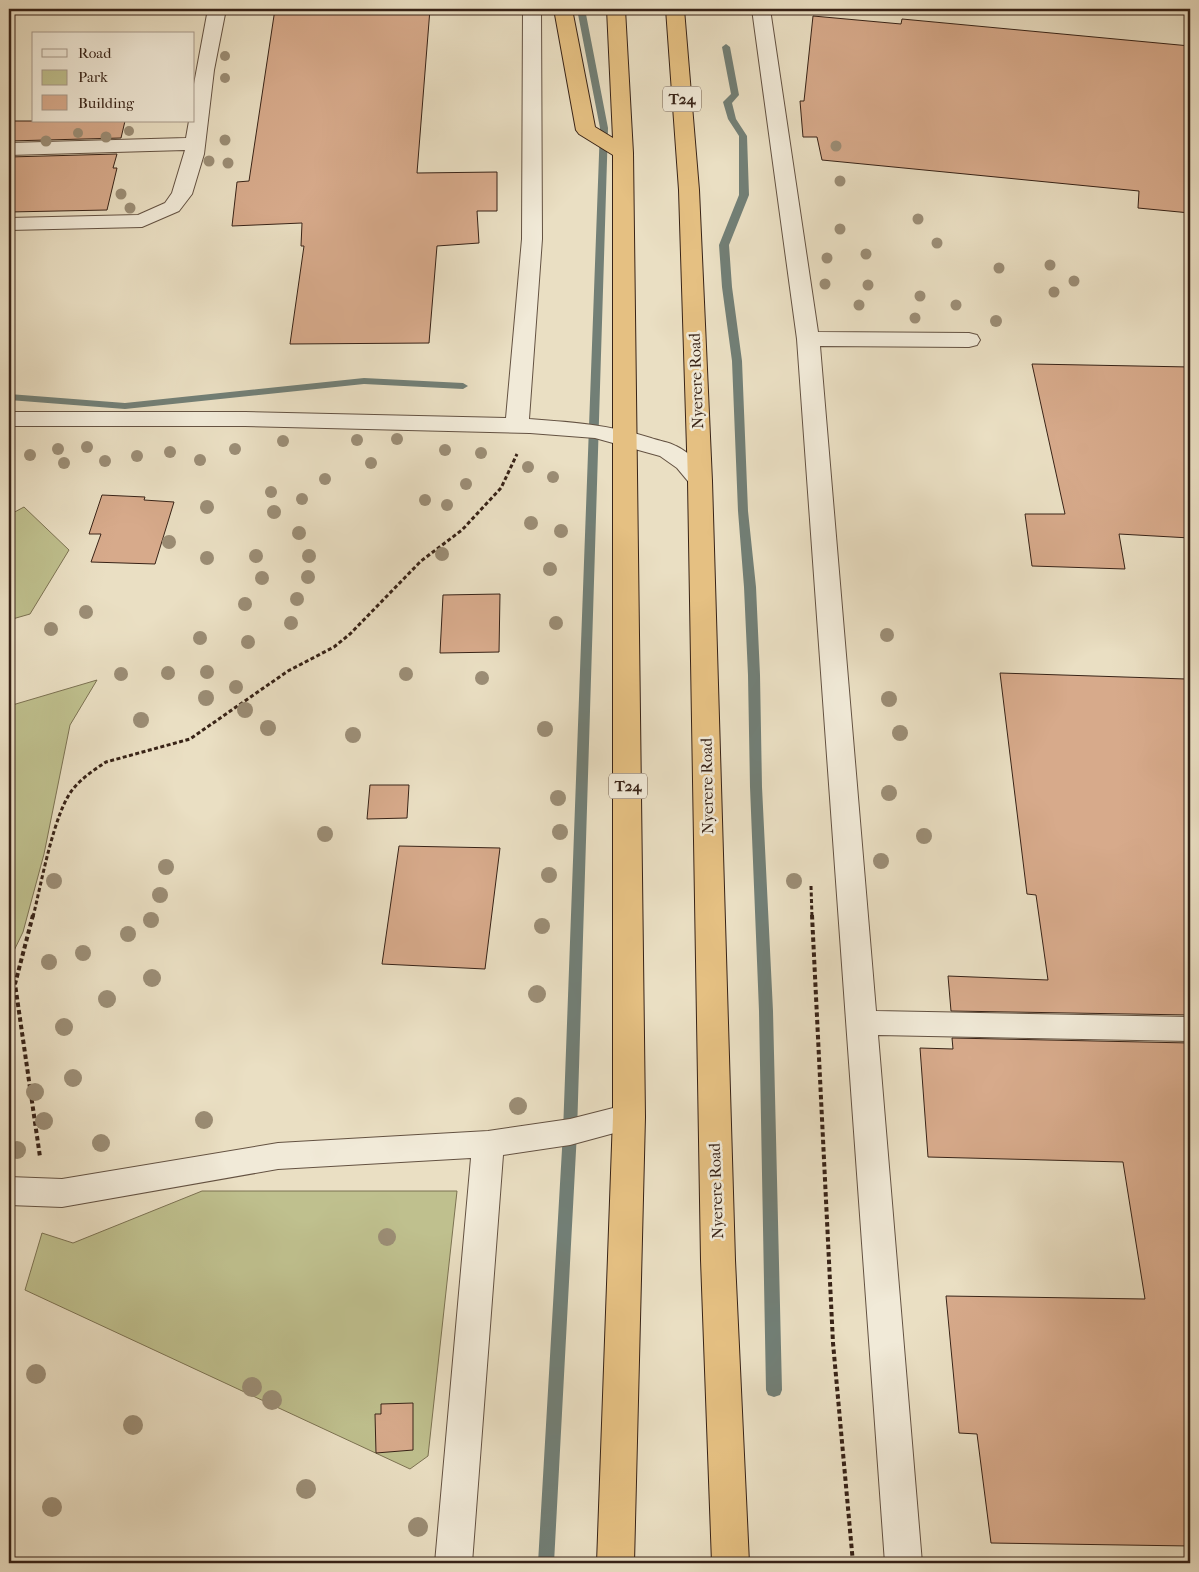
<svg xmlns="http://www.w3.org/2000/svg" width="1199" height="1572" font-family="'IM FELL French Canon',serif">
<rect width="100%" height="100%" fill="#eadfc3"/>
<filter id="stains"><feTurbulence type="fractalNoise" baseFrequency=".004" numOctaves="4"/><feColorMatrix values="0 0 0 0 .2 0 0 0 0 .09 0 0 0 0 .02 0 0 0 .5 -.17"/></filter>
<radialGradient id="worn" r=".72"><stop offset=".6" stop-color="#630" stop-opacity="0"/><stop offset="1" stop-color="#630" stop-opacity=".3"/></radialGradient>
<g fill="#bfc08e" stroke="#7c7252">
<polygon points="24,507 69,550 30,614 9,620 9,515"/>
<polygon points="97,680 70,725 44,854 23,932 9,961 9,706"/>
<polygon points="202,1191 457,1191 428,1456 410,1469 25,1290 42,1233 73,1243"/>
</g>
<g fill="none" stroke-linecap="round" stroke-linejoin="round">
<g fill="#727f76" fill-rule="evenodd">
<polygon points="577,9 585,9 608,128 577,1132 554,1563 538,1563 563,1132 600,128"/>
<polygon points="726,44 730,47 739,95 732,103 736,119 747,136 749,195 729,245 732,287 742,361 748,511 756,587 760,675 762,787 773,1011 782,1390 780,1395 774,1397 768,1395 766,1390 759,1011 750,787 748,675 744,587 738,511 732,361 722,287 719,245 739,195 739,136 728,119 723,102 731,94 722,47"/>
<polygon points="364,378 463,383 468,386 463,389 364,384 125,409 9,400 9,394 125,403"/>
</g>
</g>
<g fill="#d7aa8b" stroke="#382317">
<polygon points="275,9 430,9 417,173 497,172 497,211 477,211 479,243 437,246 429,343 290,344 304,246 301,246 302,223 232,226 237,182 249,181"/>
<polygon points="813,16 901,24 902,19 1190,46 1190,213 1138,208 1139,191 822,160 817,137 803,137 800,101 804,101"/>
<polygon points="9,121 125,121 121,138 9,141"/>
<polygon points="117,154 113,168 117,168 107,210 9,212 9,157"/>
<polygon points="1032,364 1190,367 1190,538 1119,534 1125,569 1032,566 1025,514 1065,514"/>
<polygon points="102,495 145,497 144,500 174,502 155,564 91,562 101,534 89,534"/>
<polygon points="500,594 499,652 440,653 443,595"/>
<polygon points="1000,673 1186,679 1190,699 1190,1015 951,1011 948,976 1048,980 1036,895 1027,894"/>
<polygon points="370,785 409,785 407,818 367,819"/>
<polygon points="399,846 500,848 485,969 382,964"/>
<polygon points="952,1038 1190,1043 1190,1546 991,1543 977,1434 959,1433 946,1296 1145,1299 1123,1162 928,1157 920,1048 953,1049"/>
<polygon points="413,1403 413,1450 376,1453 375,1414 381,1414 381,1404"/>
</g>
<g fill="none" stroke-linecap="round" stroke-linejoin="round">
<defs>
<g id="minor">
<polygon points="208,9 226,9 214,70 204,154 192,194 179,211 142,227 9,230 9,218 138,215 165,203 172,193 185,150 9,155 9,143 186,138 189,121 194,121 194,84"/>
<path d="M523 9H541L542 239 529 419C572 422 610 425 651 438 659 441 669 442 676 446 691 453 703 468 712 481L708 486 700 488 692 486 677 468 660 456 595 438 530 433 245 426H9V412H245L506 418 522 239Z"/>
<polygon points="752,9 770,9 818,332 969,333 977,335 980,340 977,345 969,347 820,346 876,1011 1190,1017 1190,1041 878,1035 922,1563 885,1563 797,339"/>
<polygon points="629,1104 640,1108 645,1117 640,1126 570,1145 503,1155 472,1563 435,1563 471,1158 278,1169 62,1207 9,1205 9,1177 62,1179 278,1143 488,1131 570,1119"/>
</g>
<g id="highway">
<polygon points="554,9 572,9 595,127 613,138 607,9 625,9 633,153 645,1117 634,1563 597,1563 613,1117 613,155 579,134 576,130"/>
<polygon points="666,9 684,9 699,190 712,481 735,1260 749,1563 712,1563 701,1260 688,481 679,190"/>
</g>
</defs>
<use href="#minor" stroke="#645242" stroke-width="2"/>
<use href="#highway" stroke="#382317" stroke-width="2"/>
<g stroke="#382317" stroke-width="3" stroke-dasharray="4 2.5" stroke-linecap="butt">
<polyline points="811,886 812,917"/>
<path d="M33 917C41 885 54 812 73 789 82 778 95 769 106 762L190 739 288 671 334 647 350 634 421 561 462 530 501 488 517 454"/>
</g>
<g stroke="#382317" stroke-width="4" stroke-dasharray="4.5 3" stroke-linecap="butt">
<polyline points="33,915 15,984 40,1157"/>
<polyline points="812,915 833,1343 853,1563"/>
</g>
<use href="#minor" fill="#f1ead8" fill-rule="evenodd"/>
<use href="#highway" fill="#e5c082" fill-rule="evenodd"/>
</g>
<g fill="#9b8d75">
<circle cx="225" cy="56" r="5"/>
<circle cx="225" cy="78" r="5"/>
<circle cx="129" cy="131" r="5"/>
<circle cx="78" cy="133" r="5"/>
<circle cx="106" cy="137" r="5.5"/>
<circle cx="225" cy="140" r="5.5"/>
<circle cx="46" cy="141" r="5.5"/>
<circle cx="836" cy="146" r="5.5"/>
<circle cx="209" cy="161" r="5.5"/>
<circle cx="228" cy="163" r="5.5"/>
<circle cx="840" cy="181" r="5.5"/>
<circle cx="121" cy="194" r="5.5"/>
<circle cx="130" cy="208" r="5.5"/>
<circle cx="918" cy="219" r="5.5"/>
<circle cx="840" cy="229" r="5.5"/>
<circle cx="937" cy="243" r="5.5"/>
<circle cx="866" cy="254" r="5.5"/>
<circle cx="827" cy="258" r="5.5"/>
<circle cx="1050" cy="265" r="5.5"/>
<circle cx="999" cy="268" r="5.5"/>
<circle cx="1074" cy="281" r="5.5"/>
<circle cx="825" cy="284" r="5.5"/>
<circle cx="868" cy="285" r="5.5"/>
<circle cx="1054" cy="292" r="5.5"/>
<circle cx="920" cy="296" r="5.5"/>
<circle cx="859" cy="305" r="5.5"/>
<circle cx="956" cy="305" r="5.5"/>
<circle cx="915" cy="318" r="5.5"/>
<circle cx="996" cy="321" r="6"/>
<circle cx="397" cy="439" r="6"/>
<circle cx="357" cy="440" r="6"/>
<circle cx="283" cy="441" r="6"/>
<circle cx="87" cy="447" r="6"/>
<circle cx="58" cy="449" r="6"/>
<circle cx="235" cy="449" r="6"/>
<circle cx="445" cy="450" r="6"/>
<circle cx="170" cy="452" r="6"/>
<circle cx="481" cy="453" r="6"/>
<circle cx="30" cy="455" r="6"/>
<circle cx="137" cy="456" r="6"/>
<circle cx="200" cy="460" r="6"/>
<circle cx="105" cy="461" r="6"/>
<circle cx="64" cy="463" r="6"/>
<circle cx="371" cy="463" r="6"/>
<circle cx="528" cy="467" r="6"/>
<circle cx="553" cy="477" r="6"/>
<circle cx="325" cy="479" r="6"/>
<circle cx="466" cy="484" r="6"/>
<circle cx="271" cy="492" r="6"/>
<circle cx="302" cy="499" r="6"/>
<circle cx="425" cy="500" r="6"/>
<circle cx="447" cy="505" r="6"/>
<circle cx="207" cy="507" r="7"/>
<circle cx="274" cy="512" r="7"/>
<circle cx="531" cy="523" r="7"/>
<circle cx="561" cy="531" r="7"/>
<circle cx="299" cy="533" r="7"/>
<circle cx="169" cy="542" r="7"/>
<circle cx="442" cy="554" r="7"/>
<circle cx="256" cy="556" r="7"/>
<circle cx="309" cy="556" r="7"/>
<circle cx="207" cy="558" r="7"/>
<circle cx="550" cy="569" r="7"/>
<circle cx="308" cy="577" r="7"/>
<circle cx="262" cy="578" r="7"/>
<circle cx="297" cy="599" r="7"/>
<circle cx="245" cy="604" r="7"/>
<circle cx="86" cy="612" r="7"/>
<circle cx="291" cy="623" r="7"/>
<circle cx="556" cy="623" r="7"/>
<circle cx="51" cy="629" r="7"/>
<circle cx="887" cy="635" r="7"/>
<circle cx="200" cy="638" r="7"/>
<circle cx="248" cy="642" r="7"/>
<circle cx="207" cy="672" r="7"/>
<circle cx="168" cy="673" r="7"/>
<circle cx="121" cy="674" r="7"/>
<circle cx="406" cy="674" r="7"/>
<circle cx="482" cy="678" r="7"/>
<circle cx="236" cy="687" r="7"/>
<circle cx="206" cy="698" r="8"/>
<circle cx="889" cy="699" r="8"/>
<circle cx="245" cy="710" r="8"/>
<circle cx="141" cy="720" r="8"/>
<circle cx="268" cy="728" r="8"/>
<circle cx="545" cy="729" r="8"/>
<circle cx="900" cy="733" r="8"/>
<circle cx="353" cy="735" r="8"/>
<circle cx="889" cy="793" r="8"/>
<circle cx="558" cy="798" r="8"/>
<circle cx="560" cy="832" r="8"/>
<circle cx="325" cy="834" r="8"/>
<circle cx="924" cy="836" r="8"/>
<circle cx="881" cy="861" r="8"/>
<circle cx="166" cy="867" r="8"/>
<circle cx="549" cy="875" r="8"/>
<circle cx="54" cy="881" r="8"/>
<circle cx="794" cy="881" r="8"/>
<circle cx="160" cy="895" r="8"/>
<circle cx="151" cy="920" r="8"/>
<circle cx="542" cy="926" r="8"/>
<circle cx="128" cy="934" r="8"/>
<circle cx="83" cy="953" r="8"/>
<circle cx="49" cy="962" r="8"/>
<circle cx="152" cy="978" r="9"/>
<circle cx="537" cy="994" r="9"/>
<circle cx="107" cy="999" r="9"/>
<circle cx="64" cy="1027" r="9"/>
<circle cx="73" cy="1078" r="9"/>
<circle cx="35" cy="1092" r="9"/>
<circle cx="518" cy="1106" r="9"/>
<circle cx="204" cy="1120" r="9"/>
<circle cx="44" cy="1121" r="9"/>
<circle cx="101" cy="1143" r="9"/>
<circle cx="17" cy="1150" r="9"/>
<circle cx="387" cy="1237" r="9"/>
<circle cx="36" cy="1374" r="10"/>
<circle cx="252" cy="1387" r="10"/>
<circle cx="272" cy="1400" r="10"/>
<circle cx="133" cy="1425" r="10"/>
<circle cx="306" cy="1489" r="10"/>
<circle cx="52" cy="1507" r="10"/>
<circle cx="418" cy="1527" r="10"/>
</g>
<g text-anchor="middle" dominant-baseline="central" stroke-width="5" stroke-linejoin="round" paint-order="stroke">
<g fill="#f1ead8" stroke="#705f51" stroke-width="1">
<rect x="663" y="86.5" width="38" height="25" rx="4"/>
<rect x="609" y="773.5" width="38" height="25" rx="4"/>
</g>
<g font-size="15" font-weight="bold" fill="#382317">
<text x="682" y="99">T24</text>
<text x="628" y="786">T24</text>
</g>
<g font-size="16" fill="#382317" stroke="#f1ead8">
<text transform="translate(696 381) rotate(-92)">Nyerere Road</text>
<text transform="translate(707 786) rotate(-91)">Nyerere Road</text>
<text transform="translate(716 1191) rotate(-92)">Nyerere Road</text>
</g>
</g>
<rect width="1199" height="1572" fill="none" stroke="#eadfc3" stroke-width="30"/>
<rect x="10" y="10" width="1179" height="1552" fill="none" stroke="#382317" stroke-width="2.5"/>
<rect x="15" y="15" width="1169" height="1542" fill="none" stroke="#382317"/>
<rect x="32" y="32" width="162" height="90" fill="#f1ead8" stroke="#a79a8b"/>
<rect x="42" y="49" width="25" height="8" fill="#f1ead8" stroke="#a79a8b"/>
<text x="78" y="58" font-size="15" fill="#382317">Road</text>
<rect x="42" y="70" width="25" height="15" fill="#bfc08e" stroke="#a79a8b"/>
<text x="78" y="82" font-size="15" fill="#382317">Park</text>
<rect x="42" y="95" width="25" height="15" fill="#d7aa8b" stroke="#a79a8b"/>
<text x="78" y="108" font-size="15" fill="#382317">Building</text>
<rect width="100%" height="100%" filter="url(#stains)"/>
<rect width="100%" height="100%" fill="url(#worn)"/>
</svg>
